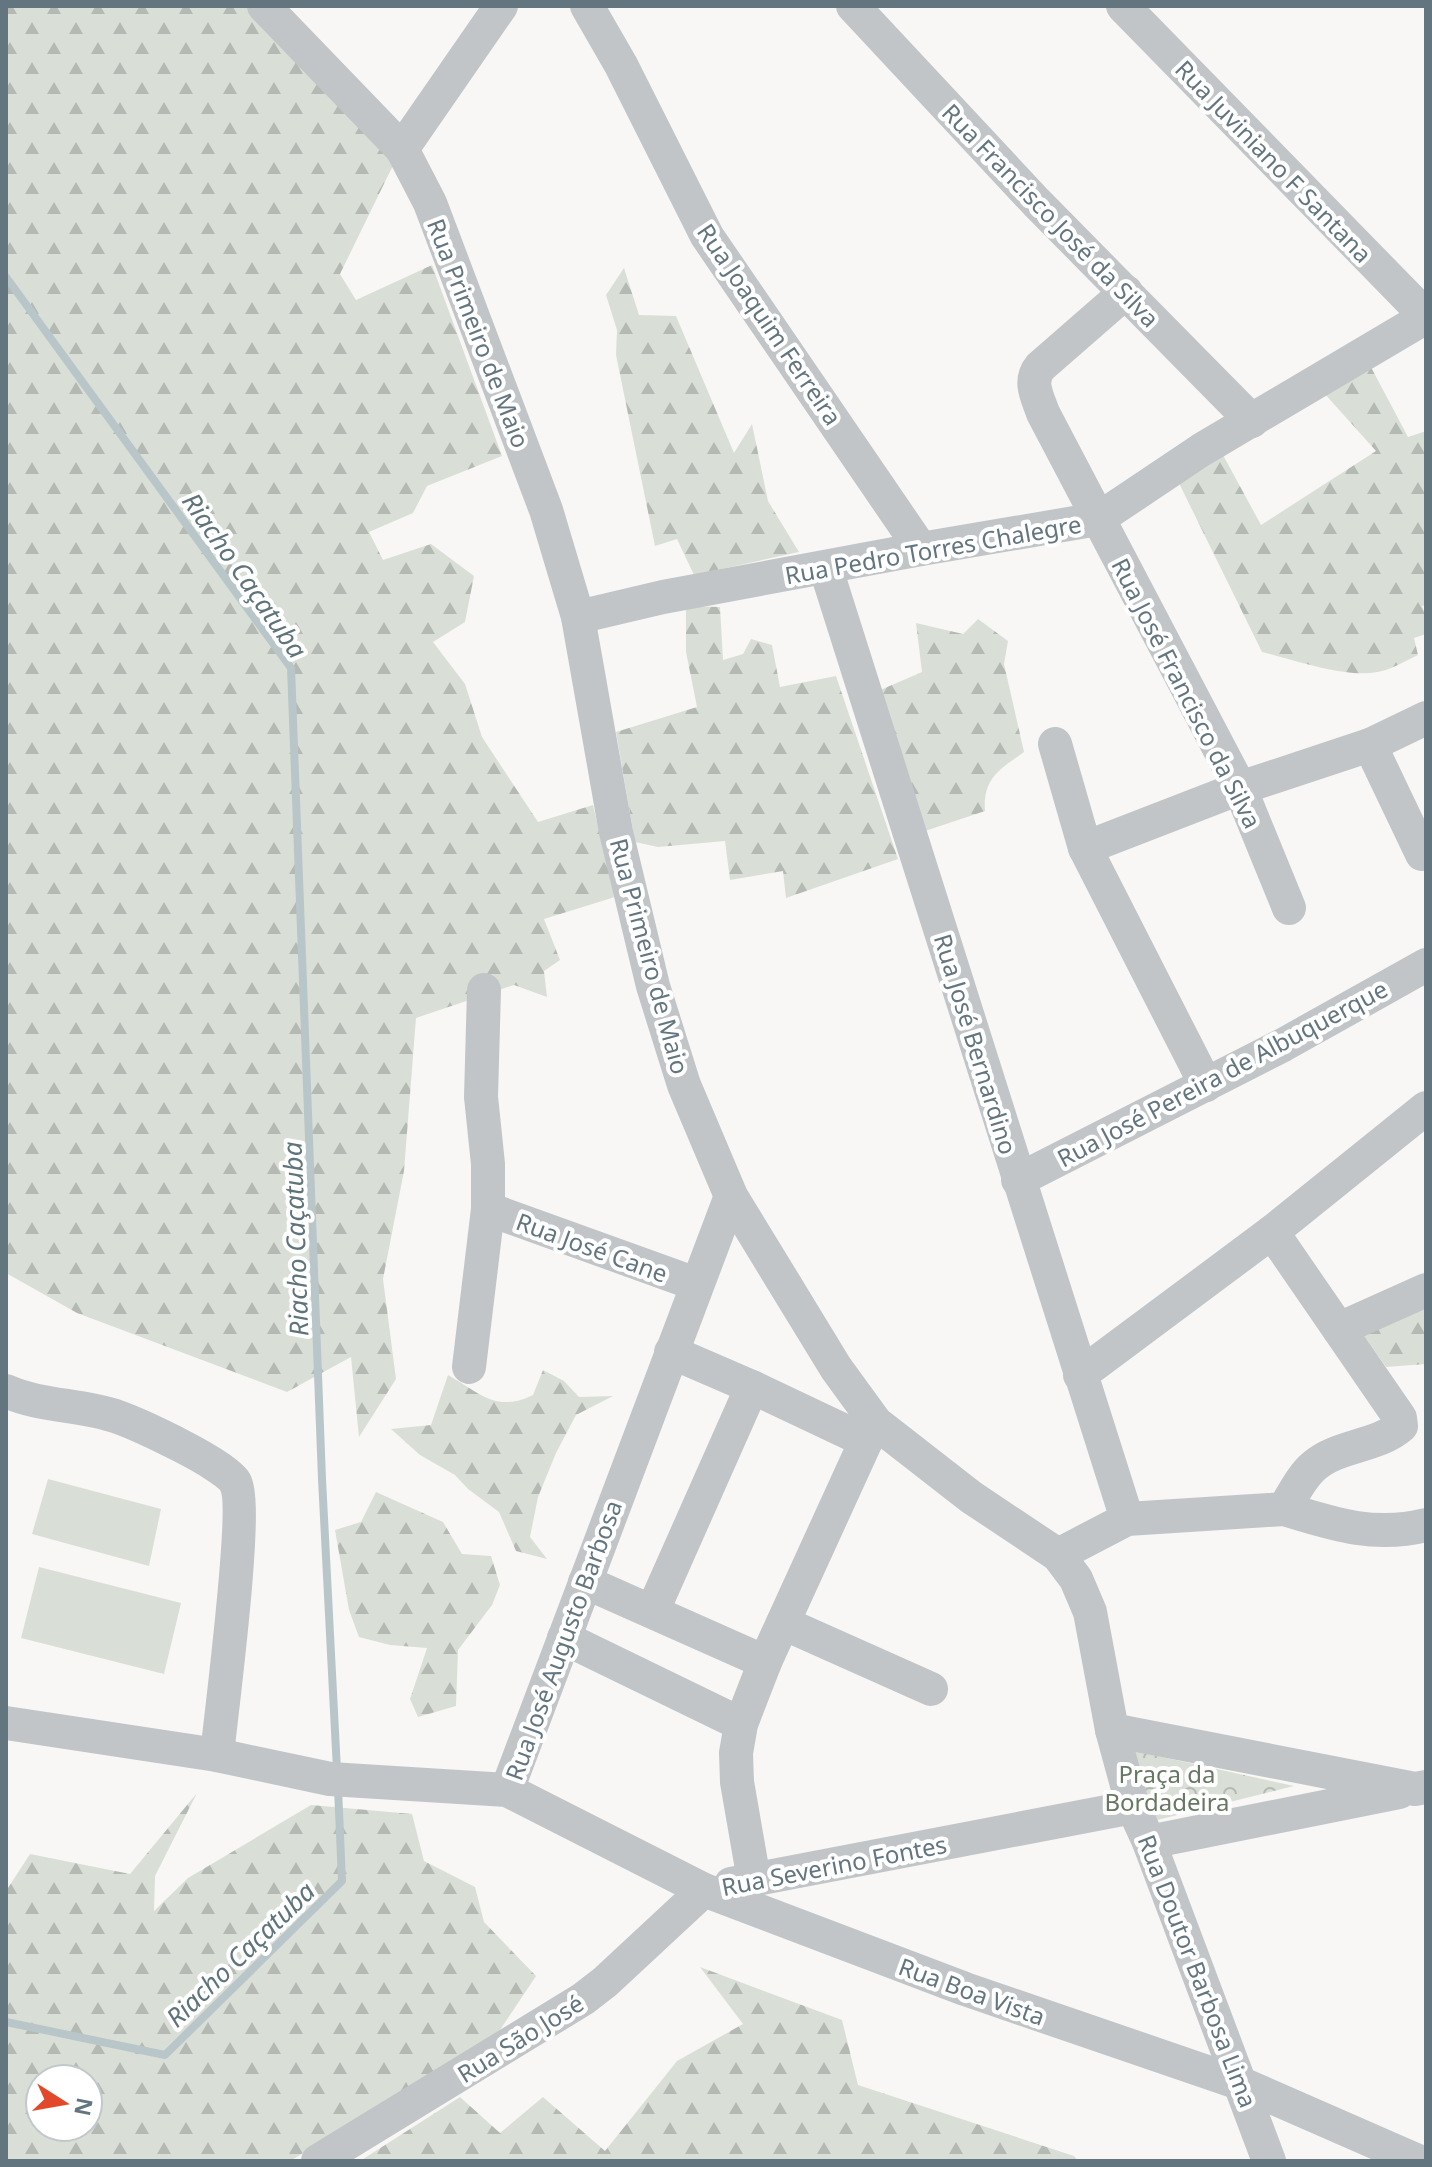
<svg xmlns="http://www.w3.org/2000/svg" width="1432" height="2167" font-family="'Noto Sans',sans-serif">
<defs>
<pattern id="forest-firs" width="22" height="20" patternUnits="userSpaceOnUse" patternTransform="scale(2)"><rect width="22" height="20" fill="#d9dfd6"/><path d="M5 1l3.5 6h-7zM16 11l3.5 6h-7z" fill="#b4b9b3"/></pattern>
<pattern id="park-crowns" width="20" height="18" patternUnits="userSpaceOnUse" patternTransform="scale(2)"><rect width="20" height="18" fill="#d9dfd6"/><path d="M2 6a3 3 0 1 1 6 0M12 15a3 3 0 1 1 6 0" fill="none" stroke="#b4b9b3"/></pattern>
</defs>
<rect width="100%" height="100%" fill="#f8f7f5"/>
<g fill="url(#forest-firs)" fill-rule="evenodd">
<polygon points="6,6 256,6 403,145 340,274 356,300 432,265 502,456 427,486 413,513 369,532 383,560 431,544 474,576 465,622 433,642 465,684 482,737 538,822 593,805 615,897 544,919 560,960 544,971 547,997 514,985 416,1018 404,1171 383,1279 396,1379 359,1437 351,1357 287,1392 77,1313 6,1273"/>
<polygon points="624,268 639,315 676,316 734,453 752,424 768,501 799,552 694,575 677,539 655,546 616,355 617,330 606,295"/>
<path d="M1364 354 1408 437 1426 431V605L1422 606 1426 616V634L1414 638 1418 655C1407 660 1394 668 1382 671 1348 680 1296 660 1262 652L1173 471 1217 444 1261 525 1376 451 1315 383Z"/>
<polygon points="686,606 720,607 723,660 743,654 751,639 772,645 780,687 836,676 898,859 786,898 783,871 730,880 725,841 658,847 635,842 616,732 697,707 686,652"/>
<path d="M978 619 1008 641 1004 664 1024 752C999 770 983 778 985 811L922 832 878 691 922 672 916 623 963 634Z"/>
<polygon points="1426,1297 1426,1364 1386,1367 1357,1326"/>
<path d="M543 1370 564 1381 579 1397 613 1396 576 1415 556 1453 538 1497 530 1537 547 1559 516 1551 499 1512 468 1489 455 1475 420 1455 391 1429 431 1425 448 1375C480 1393 496 1413 533 1395Z"/>
<polygon points="376,1492 443,1522 462,1554 491,1556 500,1585 492,1605 458,1650 456,1706 418,1717 410,1699 427,1648 390,1645 359,1637 349,1610 335,1530 361,1522"/>
<path d="M197 1793 155 1876 154 1911 188 1878 311 1805 412 1814 424 1861 475 1887 484 1922 536 1976 494 2039 290 2161H6V1891L30 1854 130 1874ZM40 2079H88V2127H40Z"/>
<polygon points="700,1967 842,2020 858,2085 1074,2156 1078,2161 360,2161 460,2097 500,2133 543,2097 605,2151 677,2061 743,2024"/>
</g>
<polygon fill="url(#park-crowns)" points="1126,1749 1294,1786 1149,1822"/>
<g fill="#d9dfd6">
<polygon points="48,1479 161,1509 149,1566 32,1534"/>
<polygon points="39,1567 181,1603 164,1674 21,1638"/>
</g>
<g fill="none" stroke-linecap="round" stroke-linejoin="round">
<g stroke="#b9c6c9" stroke-width="8">
<polyline points="6,277 291,668 322,1479 337,1770"/>
<polyline points="6,2022 165,2055 342,1881 338,1788"/>
</g>
<g stroke="#c1c5c8" stroke-width="34">
<polyline points="264,6 402,149 430,203 546,510 578,617 616,832 653,986 684,1085 731,1196 836,1368 876,1423 971,1497 1058,1555 1076,1579 1090,1612 1112,1730 1133,1807 1149,1842 1269,2161"/>
<polyline points="587,6 621,65 707,236 921,549"/>
<polyline points="853,6 1036,202 1252,421"/>
<polyline points="1123,6 1426,316"/>
<polyline points="402,149 501,6"/>
<path d="M1126 292 1040 367C1028 382 1038 398 1043 413L1240 788 1289 908"/>
<polyline points="826,569 1127,1519"/>
<polyline points="578,617 663,597 921,549 1098,519 1201,450 1426,317"/>
<polyline points="1055,744 1085,848 1206,1085"/>
<polyline points="1370,745 1422,854"/>
<polyline points="1085,848 1240,788 1370,745 1426,718"/>
<polyline points="1018,1180 1283,1045 1426,965"/>
<polyline points="488,1209 696,1284"/>
<polyline points="1339,1329 1426,1290"/>
<polyline points="671,1352 752,1387 866,1441"/>
<polyline points="469,1367 488,1209 488,1164 481,1097 484,990"/>
<polyline points="1080,1375 1272,1232 1426,1108"/>
<path d="M6 1391C41 1407 82 1404 118 1417 140 1425 225 1464 235 1482 249 1505 221 1714 217 1755"/>
<path d="M1284 1509C1333 1524 1374 1538 1426 1525"/>
<path d="M1058 1555 1127 1519 1284 1509C1293 1495 1301 1477 1314 1466 1338 1445 1377 1447 1401 1426L1400 1418 1272 1232"/>
<polyline points="585,1582 765,1662"/>
<polyline points="653,1610 752,1387"/>
<polyline points="783,1623 931,1689"/>
<polyline points="564,1638 741,1724"/>
<polyline points="6,1723 217,1755 330,1779 507,1790 704,1890 965,1989 1242,2084 1418,2161"/>
<polyline points="1112,1730 1415,1789 1426,1787"/>
<polyline points="507,1790 731,1196"/>
<polyline points="1149,1842 1399,1792"/>
<polyline points="754,1880 737,1782 736,1753 741,1724 765,1662 866,1441 876,1423"/>
<polyline points="731,1884 1133,1807"/>
<polyline points="318,2161 583,1999 605,1982 704,1890"/>
</g>
</g>
<g text-anchor="middle" dominant-baseline="central" stroke-width="8" stroke-linejoin="round" paint-order="stroke">
<g font-size="24" fill="#63757f" stroke="#fff">
<text transform="translate(1274 161) rotate(46)">Rua Juviniano F Santana</text>
<text transform="translate(1051 215) rotate(46)">Rua Francisco José da Silva</text>
<text transform="translate(770 324) rotate(56)">Rua Joaquim Ferreira</text>
<text transform="translate(479 333) rotate(69)">Rua Primeiro de Maio</text>
<text transform="translate(933 549) rotate(-10)">Rua Pedro Torres Chalegre</text>
<text transform="translate(1187 693) rotate(63)">Rua José Francisco da Silva</text>
<text transform="translate(650 956) rotate(75)">Rua Primeiro de Maio</text>
<text transform="translate(976 1044) rotate(73)">Rua José Bernardino</text>
<text transform="translate(1222 1073) rotate(-28)">Rua José Pereira de Albuquerque</text>
<text transform="translate(592 1247) rotate(20)">Rua José Cane</text>
<text transform="translate(563 1640) rotate(-70)">Rua José Augusto Barbosa</text>
<text transform="translate(834 1865) rotate(-11)">Rua Severino Fontes</text>
<text transform="translate(1198 1971) rotate(69)">Rua Doutor Barbosa Lima</text>
<text transform="translate(972 1991) rotate(20)">Rua Boa Vista</text>
<text transform="translate(520 2038) rotate(-32)">Rua São José</text>
</g>
<g font-size="24" fill="#677862" stroke="#fff">
<text x="1167" y="1773">Praça da<tspan x="1167" dy="28">Bordadeira</tspan></text>
</g>
<g font-size="26" font-style="italic" fill="#5e747a" stroke="#fff">
<text transform="translate(245 575) rotate(55)">Riacho Caçatuba</text>
<text transform="translate(295 1239) rotate(-92)">Riacho Caçatuba</text>
<text transform="translate(240 1954) rotate(-44)">Riacho Caçatuba</text>
</g>
</g>
<rect width="1432" height="2167" fill="none" stroke="#63757f" stroke-width="16"/>
<g transform="translate(64 2103) rotate(101)"><circle r="38" fill="#ffffff" stroke="#c1c8cc" stroke-width="2"/>
<path d="M0-6L14 30L0 20L-14 30Z" fill="#e2482a"/>
<text y="-12" font-size="22" font-weight="bold" text-anchor="middle" fill="#63757f">N</text>
</g>
</svg>
